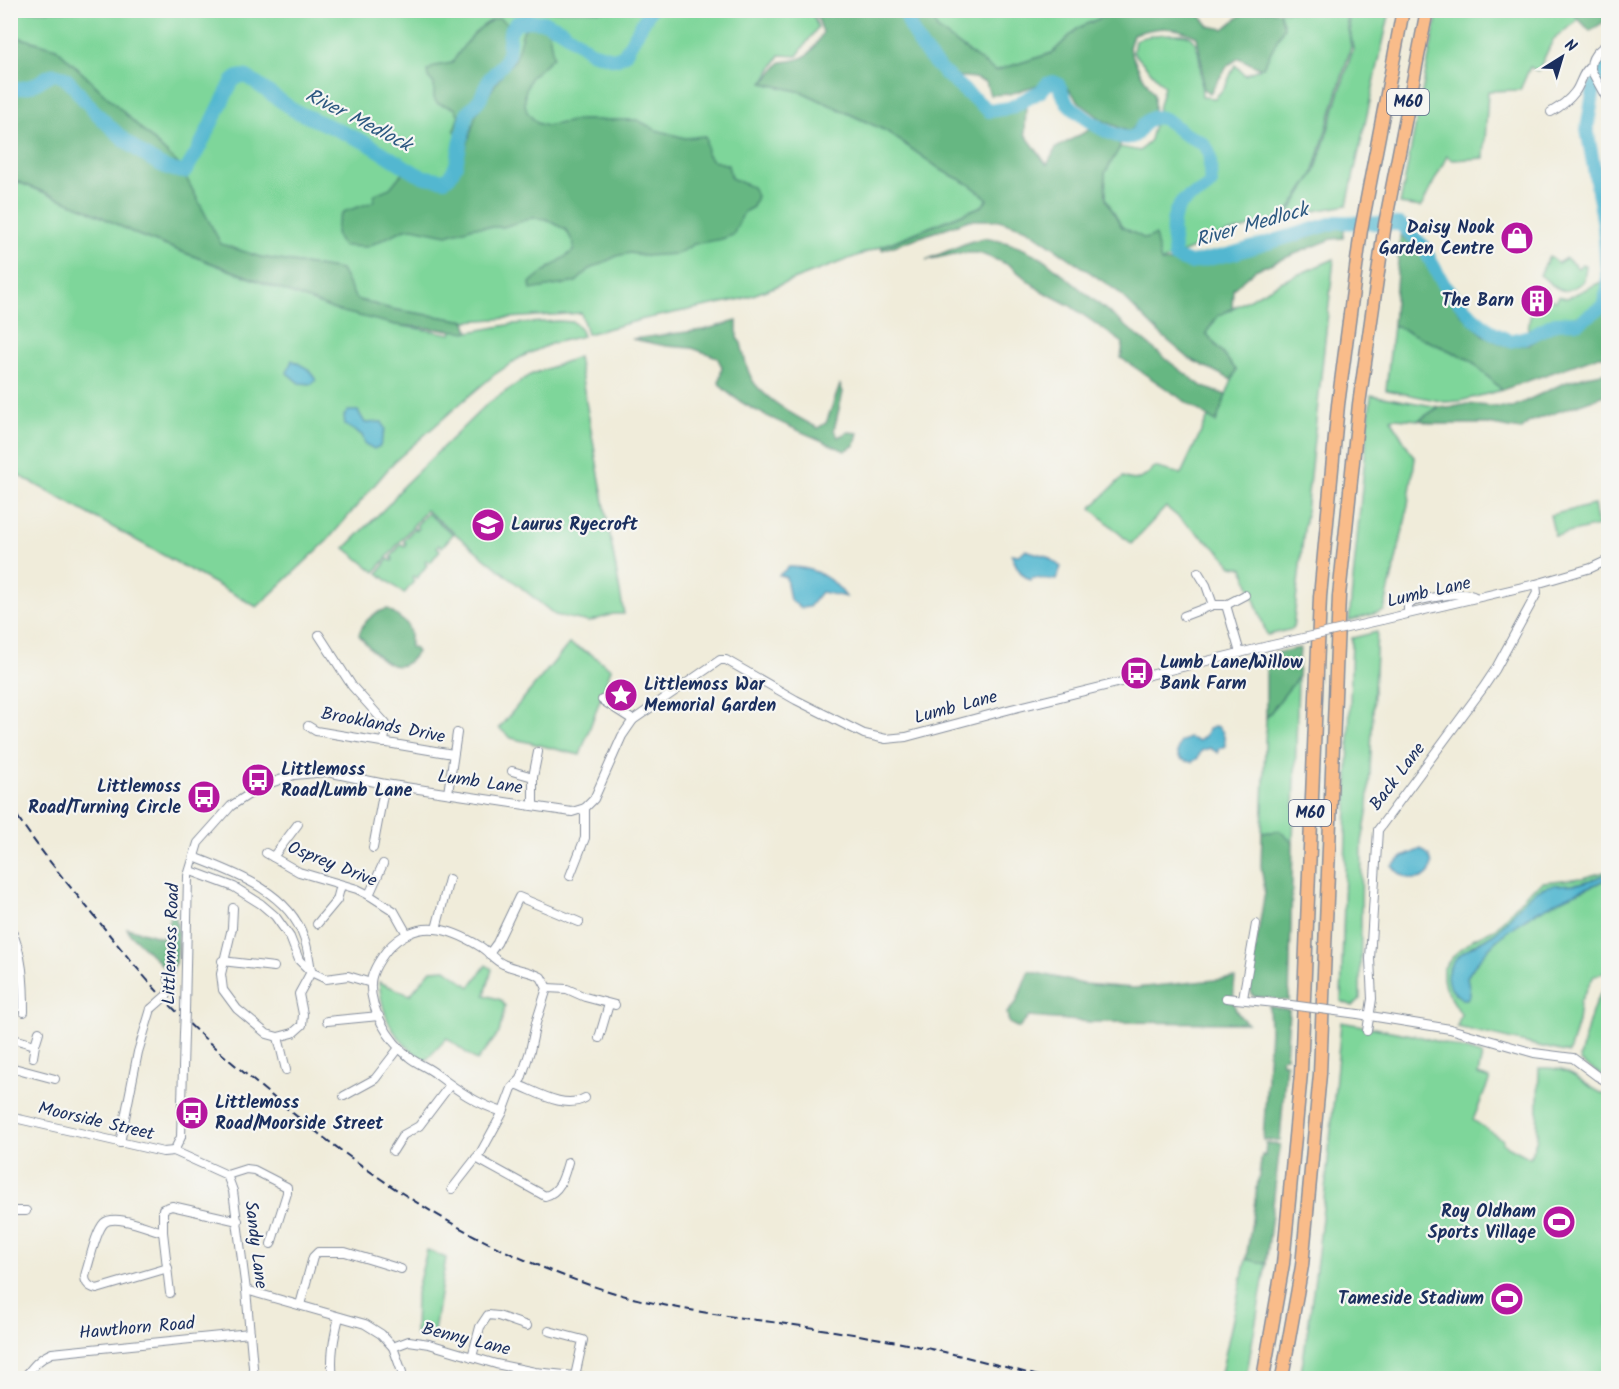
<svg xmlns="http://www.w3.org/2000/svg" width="1619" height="1389" font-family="Kalam,sans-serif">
<rect width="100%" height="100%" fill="#f6f6f2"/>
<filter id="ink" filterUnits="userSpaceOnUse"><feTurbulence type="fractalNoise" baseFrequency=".0167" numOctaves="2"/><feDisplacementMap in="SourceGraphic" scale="12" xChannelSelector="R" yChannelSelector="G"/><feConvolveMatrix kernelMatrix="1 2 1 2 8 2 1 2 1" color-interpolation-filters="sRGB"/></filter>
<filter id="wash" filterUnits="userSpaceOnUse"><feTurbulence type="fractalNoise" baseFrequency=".008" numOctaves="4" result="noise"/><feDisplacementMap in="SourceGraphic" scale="24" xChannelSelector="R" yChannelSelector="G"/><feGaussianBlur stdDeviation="1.35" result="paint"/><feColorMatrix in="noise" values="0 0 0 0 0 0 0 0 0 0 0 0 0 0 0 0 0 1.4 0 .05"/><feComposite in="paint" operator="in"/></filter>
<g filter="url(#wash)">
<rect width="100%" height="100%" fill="#f0ecda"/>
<g fill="#7ed69a" stroke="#4c827c" stroke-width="1.5">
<polygon points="10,11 811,11 818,27 797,56 780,55 763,83 802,92 886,131 943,171 969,184 988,199 982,206 862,254 742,299 644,319 587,334 581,313 466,321 391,309 356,299 340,270 260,257 220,244 180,166 56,48 11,35"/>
<polygon points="931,11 1116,11 1078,28 1052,53 995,71 937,29"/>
<path d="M1279 11H1345L1351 47 1313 174 1284 218 1224 234 1161 262 1145 239 1122 227 1106 199 1105 173 1120 147 1140 151 1150 140 1164 86 1133 52 1135 40C1148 35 1159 34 1173 34 1179 34 1186 33 1191 37 1202 45 1201 84 1202 97L1215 98 1225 87 1235 65 1245 75 1263 67 1284 27Z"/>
<polygon points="1347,11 1390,11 1347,205 1287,216 1315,172 1353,49"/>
<polygon points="1438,11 1571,11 1580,18 1553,40 1538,71 1530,67 1520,90 1488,91 1484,158 1453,160 1447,156 1421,207 1400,204"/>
<polygon points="10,179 84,208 138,235 276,288 396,325 451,334 452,330 469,332 513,324 558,321 573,322 580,328 583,336 553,343 521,357 494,375 462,402 394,462 327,541 257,607 11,471"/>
<path d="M1549 256 1558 263 1566 258 1578 268 1582 264 1586 265 1584 281C1561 298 1560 290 1540 275Z"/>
<path d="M1334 259 1293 629 1267 635 1243 568 1232 566 1220 552 1166 507 1131 544 1091 508 1123 477C1136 483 1146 479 1154 467L1181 474 1208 417 1216 421 1236 370 1206 333 1218 316 1281 282Z"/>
<path d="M1603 281H1607C1598 319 1583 312 1553 322 1544 325 1536 331 1527 335L1531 311 1541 310 1544 293 1541 291 1542 288 1546 289 1547 298 1556 301 1559 296 1567 298Z"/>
<polygon points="1393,325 1470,360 1502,390 1460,401 1445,402 1386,390"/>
<polygon points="578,357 624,614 613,614 589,622 555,615 426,510 375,572 345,548 390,503 403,486 487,404 530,375"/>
<polygon points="1371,395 1439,407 1419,420 1395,418 1391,419 1415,459 1406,517 1384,611 1349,621"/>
<polygon points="1594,505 1598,526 1555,536 1550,515"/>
<polygon points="427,513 453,534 442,547 439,545 437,547 440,550 430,563 426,560 425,563 427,565 417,578 413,576 412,578 414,581 404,594 378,573 388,559 392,561 393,559 391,557 401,544 405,546 406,544 404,541 414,528 417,530 419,528 416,526"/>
<polygon points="1377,632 1368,809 1362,842 1360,999 1353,1006 1341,1001 1352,638"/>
<polygon points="569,644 591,654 611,669 580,755 511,738 499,728"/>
<polygon points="1298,677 1293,843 1280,831 1262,833 1266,718"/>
<path d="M1608 871V874L1581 883 1544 887 1530 896 1496 932 1470 947 1455 961 1470 994 1467 977C1491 936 1524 916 1567 897 1580 891 1597 886 1608 877V974L1603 973 1594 976 1580 1002 1578 1022 1569 1053 1457 1027 1461 1014 1445 988 1443 979V969L1455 954 1473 939 1496 928 1529 891 1543 882 1582 878Z"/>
<path d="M486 965 492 969 485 995 501 1000 505 1006 499 1033 477 1061 447 1038 425 1061C393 1038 383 1021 379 982L410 995 431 970 446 969 470 987Z"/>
<path d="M1608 986V1079L1581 1062 1580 1057C1585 1041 1593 992 1608 986Z"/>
<path d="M1341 1022 1418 1036 1482 1055 1478 1075 1490 1079 1473 1120 1503 1140 1502 1143 1530 1158 1537 1138 1539 1068C1574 1066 1580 1085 1608 1096V1378H1300C1320 1261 1330 1141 1341 1022Z"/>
<polygon points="427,1250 446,1258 433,1337 415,1335 416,1293"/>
<polygon points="1246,1259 1266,1264 1246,1378 1220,1378"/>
</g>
<g fill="#66b782" stroke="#407370" stroke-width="1.5">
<path d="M881 10 886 12 887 11H901V17L917 48 946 81 988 112 1010 111 1026 102 1025 134 1047 165 1056 148 1094 127 1119 138 1120 147 1105 173 1106 199 1122 227 1145 239 1155 235 1161 262H1178L1192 267 1310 237 1334 226 1345 227 1343 238 1332 239 1255 270 1233 289 1232 308 1218 316 1206 333 1236 370 1232 380 1190 359 1159 333 1117 291 1027 229 999 220H969L882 250 881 247 982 206 988 199 969 184 943 171 886 131 802 92 763 83 781 62C807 60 811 55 823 32L818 19 811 11Z"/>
<path d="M912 11H931L937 29 995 71 1052 53 1078 28 1116 11H1198L1197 12 1209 26 1224 29 1246 11H1279L1284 27 1263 67H1257L1239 58 1228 65 1210 93 1203 89 1202 65 1197 37C1174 25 1157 27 1133 34L1129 48 1140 72 1154 94V113L1144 116 1129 132 1104 121 1081 104 1065 85 1052 80 1010 94 990 95 986 82 974 78 954 76 922 41Z"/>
<polygon points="1571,11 1608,11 1608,19 1590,31"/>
<path d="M499 18 507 23 502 55 484 82 478 98 465 110 460 136 454 130 459 115 454 108 437 103 434 98V84L428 77 427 71 435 66 452 63C462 47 480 22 499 18Z"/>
<path d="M539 25 548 26 553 57 530 78 525 93V104L527 112 537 123 546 126 578 120H638L656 130 685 138 704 136 706 139 707 154 712 160 728 165 731 178 752 187 757 196 753 207 744 212 733 235 722 239 694 244 677 254 644 256 630 253 617 256 590 269 576 282 531 290 530 283 534 279 573 251 574 244 566 230 546 219 532 218 503 227H474L447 235 413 228 405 229 367 247 343 246C332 236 336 224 343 212L373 202 375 194 390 188 403 172C419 179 433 186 451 182L460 169 476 114 504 71 515 60 523 31 529 26Z"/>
<polygon points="10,35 56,48 180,166 221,244 260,257 341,270 356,299 391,309 466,321 469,332 396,325 335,310 138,235 84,208 11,179"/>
<polygon points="1400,235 1419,249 1438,285 1461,314 1486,337 1508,347 1530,344 1555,328 1580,327 1606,311 1608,307 1608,356 1599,356 1502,390 1470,360 1393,325"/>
<path d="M984 238C1008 241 1026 248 1046 261L1171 363 1203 387 1226 395 1216 422 1121 358 1123 343 1069 305 1040 290 1009 265 979 253H960L926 260 969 242Z"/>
<path d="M737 321V338L741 343C744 356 747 373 755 384 769 401 798 418 818 428L826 423 840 385 843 392 834 430 838 437 848 432 858 433 855 445 845 451C816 437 734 407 719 383L722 367 717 357 692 348 666 346 632 339 703 330Z"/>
<polygon points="1608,372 1608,394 1529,422 1521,430 1487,424 1433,424 1419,420 1439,407 1448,408 1467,404 1511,408 1564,383 1586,376"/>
<path d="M388 609 407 624 410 633V647L415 649 417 652C397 684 374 653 359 635 362 622 375 611 388 609Z"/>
<polygon points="1300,648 1298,677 1266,718 1266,655"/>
<polygon points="1280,831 1293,843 1289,1001 1253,996 1249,986 1265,892 1261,866 1262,833"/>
<path d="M173 907C179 927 181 953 171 973L167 970 130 934 127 928 163 938Z"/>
<path d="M1029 971 1083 984 1134 988 1235 978C1233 999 1230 1009 1247 1023L1091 1022 1029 1017 1019 1028 1009 1023 1007 1013 1016 1003Z"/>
<polygon points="1269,1006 1289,1010 1286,1057 1281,1058 1282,1063 1286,1063 1280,1141 1263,1140 1270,1030"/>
<polygon points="1266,1143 1280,1145 1266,1264 1246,1259 1262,1155 1265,1156"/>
</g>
<g fill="#52b7d0" stroke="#367397" stroke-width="1.5">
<polygon points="292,360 308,369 316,380 312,384 299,383 287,373"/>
<polygon points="348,411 358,411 365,423 382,422 385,429 380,446 374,449 365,444 362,435 345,425 344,416"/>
<path d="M1025 550 1046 556 1061 567 1056 580 1033 578 1030 580C1019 574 1016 565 1011 554L1019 555Z"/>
<path d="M789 567C813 566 834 579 846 597L821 592 809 607 801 608 790 600 786 577 779 575Z"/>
<path d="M1217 726C1224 731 1225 737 1225 746L1218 749V753L1210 748 1201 751 1198 758 1192 762C1179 761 1174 756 1180 742L1189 738 1199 741 1205 736 1208 729Z"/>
<path d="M1421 849C1448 865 1418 897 1392 866L1403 857Z"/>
<path d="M1608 874 1606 879C1550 906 1501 920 1467 977L1470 994 1467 999H1462C1454 993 1444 984 1448 972 1454 950 1482 944 1497 931 1512 918 1525 893 1545 887 1556 883 1570 886 1582 883 1591 881 1599 876 1608 874Z"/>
</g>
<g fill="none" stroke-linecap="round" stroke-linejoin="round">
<g stroke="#52b7d0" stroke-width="14">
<path d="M905 10C915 55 956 83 989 111L1010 108 1041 91 1047 84 1053 82 1058 84C1062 90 1063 96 1066 101 1075 113 1119 145 1134 136 1140 132 1143 122 1150 119 1164 112 1176 129 1186 135 1195 140 1203 140 1208 151 1212 160 1209 173 1211 183 1204 192 1198 192 1188 198 1168 210 1172 236 1175 257L1191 263 1231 254 1337 222 1400 224 1422 245 1444 285 1473 317 1493 333 1510 341 1530 336 1555 323 1580 322 1603 306 1608 288"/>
<polyline points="1608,65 1594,88 1587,129 1604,225 1608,284"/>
<path d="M10 90C18 88 26 88 33 85 42 82 48 72 58 75 71 78 79 96 88 104 109 127 153 171 185 172L197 152 232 82C237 77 240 75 247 77L295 111 367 143 417 174 425 177 445 180 450 176 456 165 467 113 480 99 489 79 503 64 508 54 510 31 516 23 528 21 544 22 560 29 591 52 615 59 624 55 650 10"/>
</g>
</g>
</g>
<g filter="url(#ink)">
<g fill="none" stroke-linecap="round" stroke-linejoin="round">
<defs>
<g id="minor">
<path d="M1608 44C1598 50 1590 57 1591 70L1608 101"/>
<path d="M1551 112C1560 107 1569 100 1575 92 1581 84 1582 72 1591 66"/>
<polyline points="1198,572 1206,585 1213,605 1226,605"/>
<path d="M1408 613V605L1414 601C1429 599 1463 589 1475 597"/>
<polyline points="1184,616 1213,605"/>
<polyline points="1382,620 1536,584 1591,568 1608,560"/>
<polyline points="319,635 352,686 386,724 384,743"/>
<polyline points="1240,653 1226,605 1245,595"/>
<polyline points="602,700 633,720"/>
<polyline points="308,726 316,731 453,754"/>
<polyline points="512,771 533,777"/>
<polyline points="448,793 457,733"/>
<polyline points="533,806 533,777 538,752"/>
<polyline points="373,848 385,784"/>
<polyline points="266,853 299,872 357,889 369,895 394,911 407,934"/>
<path d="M194 857C235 873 289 892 304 938 308 948 309 960 311 970"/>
<polyline points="273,857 298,824"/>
<polyline points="191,871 234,887 261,904 275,916 290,937 299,960 311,972 326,979 348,976 371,983"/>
<polyline points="570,876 585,838 585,808"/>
<polyline points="369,895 383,864"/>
<polyline points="233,908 232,928 221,974 223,990 237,1009 267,1034 278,1037 293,1033 302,1025 303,1014 299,994 311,972"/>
<polyline points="10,909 13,907"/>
<polyline points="317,924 337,900 341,885"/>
<path d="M10 927C23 953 24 984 24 1012"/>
<polyline points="436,929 449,879"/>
<polyline points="489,954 497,943 519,897 579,922"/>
<polyline points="222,961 274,967"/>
<polyline points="547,988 567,989 585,997 615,1005"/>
<polyline points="167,995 171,986 168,977"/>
<polyline points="1226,998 1276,1003"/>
<polyline points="1243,998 1256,924"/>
<polyline points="185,1011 188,876 198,843 231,806 262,786 294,775 327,772 385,784 572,812 585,808 594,799 622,736 633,720 720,660 726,660 796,700 864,734 886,739 906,737 1011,709 1268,646"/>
<polyline points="1358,1014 1450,1029 1534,1053 1573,1058 1597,1076 1608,1082"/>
<polyline points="327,1021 379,1016"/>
<polyline points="1367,1031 1372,999 1370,959 1378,830 1483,688 1495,670 1537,593 1536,584"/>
<polyline points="278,1037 286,1070"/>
<polyline points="10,1038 35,1045 39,1032"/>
<polyline points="599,1038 609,1004"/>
<polyline points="33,1057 35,1045"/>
<polyline points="10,1067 55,1079"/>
<path d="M516 1084C537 1092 564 1110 585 1098"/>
<polyline points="344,1096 375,1079 399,1048"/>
<polyline points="10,1117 163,1152 174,1151"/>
<polyline points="120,1143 138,1052 151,1009"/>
<polyline points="174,1151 227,1175 233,1191 246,1290 254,1378"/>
<polyline points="174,1151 181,1137 184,1034"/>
<polyline points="393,1151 403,1135 419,1126 450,1085"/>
<path d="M476 1158 545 1196C561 1192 564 1175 568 1162"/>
<polyline points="227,1175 246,1169 254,1170 287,1187 287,1193 271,1244"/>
<path d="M452 1189 481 1152 503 1112 512 1088 521 1079 530 1051 536 1023 547 988 541 977C529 970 515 970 503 964 494 960 489 952 481 947 468 939 450 930 435 929 416 927 399 936 387 950 380 959 372 971 371 982 369 1009 389 1041 409 1057 417 1064 428 1067 436 1074 457 1090 477 1104 503 1112"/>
<polyline points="10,1211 26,1211"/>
<path d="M163 1232C150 1229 115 1213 104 1223 96 1231 90 1260 86 1272 83 1281 88 1287 97 1289L168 1268"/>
<polyline points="246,1290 365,1324 381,1334 393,1347 409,1341 429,1344 496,1364 535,1372 585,1377"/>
<polyline points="170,1293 163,1232 163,1209 172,1206 238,1221"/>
<polyline points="300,1305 313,1257 318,1252 345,1252 401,1269"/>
<polyline points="549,1331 583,1340 575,1376"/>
<polyline points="393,1347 402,1372 401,1378"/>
<polyline points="472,1357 480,1327 488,1315 498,1316 527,1326"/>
<path d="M24 1378C32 1368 39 1358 52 1353L250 1333"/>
<path d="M333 1378C330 1357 334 1337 339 1317"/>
</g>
<g id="highway">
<polyline points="1263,1378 1283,1264 1301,1073 1320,597 1338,405 1361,230 1403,10"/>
<polyline points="1282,1378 1302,1266 1320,1074 1339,596 1359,404 1385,224 1427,10"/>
</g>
</defs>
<use href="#minor" stroke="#868e9c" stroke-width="10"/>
<use href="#highway" stroke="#868e9c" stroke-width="15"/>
<use href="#minor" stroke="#fff" stroke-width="8"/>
<use href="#highway" stroke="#f9bc8a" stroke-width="12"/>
<path stroke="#1b2f5e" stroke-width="2" stroke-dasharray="9 4.5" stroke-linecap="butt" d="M10 805C35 845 66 882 96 918 119 947 143 976 168 1003 204 1040 244 1073 284 1106 386 1189 487 1255 615 1293 686 1314 761 1319 834 1331 905 1342 976 1358 1045 1378"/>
<defs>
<g id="minor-bridge">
<polyline points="1268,646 1382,620"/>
<polyline points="1276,1003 1358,1014"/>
<polyline points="151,1009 167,995"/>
<polyline points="184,1034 185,1011"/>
</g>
</defs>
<use href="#minor-bridge" stroke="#868e9c" stroke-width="10" stroke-linecap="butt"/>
<use href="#minor-bridge" stroke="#fff" stroke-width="8"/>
</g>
</g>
<defs>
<symbol id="shop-disc" viewBox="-11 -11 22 22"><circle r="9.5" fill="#b5179e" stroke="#f6f6f2"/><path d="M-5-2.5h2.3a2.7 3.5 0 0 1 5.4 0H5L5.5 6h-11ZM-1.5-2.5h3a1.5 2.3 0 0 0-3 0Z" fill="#fff"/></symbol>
<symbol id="building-disc" viewBox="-11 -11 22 22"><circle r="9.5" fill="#b5179e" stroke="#f6f6f2"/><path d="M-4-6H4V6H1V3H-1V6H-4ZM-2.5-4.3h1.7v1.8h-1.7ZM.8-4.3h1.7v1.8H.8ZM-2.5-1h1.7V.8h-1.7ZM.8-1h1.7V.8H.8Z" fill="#fff"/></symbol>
<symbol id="school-disc" viewBox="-11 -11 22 22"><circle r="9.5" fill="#b5179e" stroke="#f6f6f2"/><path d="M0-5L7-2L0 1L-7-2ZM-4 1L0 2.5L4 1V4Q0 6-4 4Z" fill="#fff"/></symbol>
<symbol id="bus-disc" viewBox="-11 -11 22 22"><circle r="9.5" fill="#b5179e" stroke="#f6f6f2"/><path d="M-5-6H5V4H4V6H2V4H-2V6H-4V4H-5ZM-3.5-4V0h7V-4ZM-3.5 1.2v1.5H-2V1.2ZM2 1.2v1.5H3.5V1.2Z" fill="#fff"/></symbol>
<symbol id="sight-disc" viewBox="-11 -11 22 22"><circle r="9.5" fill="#b5179e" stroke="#f6f6f2"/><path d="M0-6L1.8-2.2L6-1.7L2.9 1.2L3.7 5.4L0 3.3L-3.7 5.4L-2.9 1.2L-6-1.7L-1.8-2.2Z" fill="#fff"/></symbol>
<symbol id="stadium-disc" viewBox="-11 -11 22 22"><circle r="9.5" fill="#b5179e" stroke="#f6f6f2"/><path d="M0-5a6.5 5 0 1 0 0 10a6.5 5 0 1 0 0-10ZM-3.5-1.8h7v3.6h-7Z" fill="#fff"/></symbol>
</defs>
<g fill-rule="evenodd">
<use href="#shop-disc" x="1498" y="219" width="38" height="38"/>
<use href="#building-disc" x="1518" y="282" width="38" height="38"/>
<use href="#school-disc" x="469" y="506" width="38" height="38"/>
<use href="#bus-disc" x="1118" y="654" width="38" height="38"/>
<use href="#sight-disc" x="602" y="676" width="38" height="38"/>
<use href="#bus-disc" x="239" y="761" width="38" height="38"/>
<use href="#bus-disc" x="185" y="778" width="38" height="38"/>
<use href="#bus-disc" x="173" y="1094" width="38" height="38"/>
<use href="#stadium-disc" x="1540" y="1203" width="38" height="38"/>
<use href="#stadium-disc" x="1488" y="1280" width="38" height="38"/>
</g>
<g text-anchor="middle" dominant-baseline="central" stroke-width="4.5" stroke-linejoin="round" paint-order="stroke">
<g fill="#f6f6f2" stroke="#5d6b8a" stroke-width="1.5">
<rect x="1387" y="89" width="42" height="26" rx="4.5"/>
<rect x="1289" y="800" width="42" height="26" rx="4.5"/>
</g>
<g font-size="16" font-weight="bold" fill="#1b2f5e">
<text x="1408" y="102">M60</text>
<text x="1310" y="813">M60</text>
</g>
<g font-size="18" font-weight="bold" fill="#1b2f5e" stroke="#f6f6f2" text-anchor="end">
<text x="1494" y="228">Daisy Nook<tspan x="1494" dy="21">Garden Centre</tspan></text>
<text x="1514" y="301">The Barn</text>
<text x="511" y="525" text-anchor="start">Laurus Ryecroft</text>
<text x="1160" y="663" text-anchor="start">Lumb Lane/Willow<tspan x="1160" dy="21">Bank Farm</tspan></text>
<text x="644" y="685" text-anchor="start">Littlemoss War<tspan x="644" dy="21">Memorial Garden</tspan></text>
<text x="281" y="770" text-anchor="start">Littlemoss<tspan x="281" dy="21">Road/Lumb Lane</tspan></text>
<text x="181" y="787">Littlemoss<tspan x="181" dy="21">Road/Turning Circle</tspan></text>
<text x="215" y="1103" text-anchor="start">Littlemoss<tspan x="215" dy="21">Road/Moorside Street</tspan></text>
<text x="1536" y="1212">Roy Oldham<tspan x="1536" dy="21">Sports Village</tspan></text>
<text x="1484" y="1299">Tameside Stadium</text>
</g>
<g font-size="18" fill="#1b2f5e" stroke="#f6f6f2">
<text transform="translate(1429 593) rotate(-13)">Lumb Lane</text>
<text transform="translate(956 708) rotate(-15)">Lumb Lane</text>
<text transform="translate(383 726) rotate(11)">Brooklands Drive</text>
<text transform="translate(1398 777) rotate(-53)">Back Lane</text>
<text transform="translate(480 783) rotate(8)">Lumb Lane</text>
<text transform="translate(332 865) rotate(22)">Osprey Drive</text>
<text transform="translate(172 944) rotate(-88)">Littlemoss Road</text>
<text transform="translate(96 1122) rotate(13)">Moorside Street</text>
<text transform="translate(255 1245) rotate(83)">Sandy Lane</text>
<text transform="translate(137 1329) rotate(-5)">Hawthorn Road</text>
<text transform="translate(466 1340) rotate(14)">Benny Lane</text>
</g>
<g font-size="20" font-style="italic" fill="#2c5880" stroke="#f6f6f2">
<text transform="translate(358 121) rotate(27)">River Medlock</text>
<text transform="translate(1252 226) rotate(-16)">River Medlock</text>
</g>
</g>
<rect width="1619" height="1389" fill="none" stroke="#f6f6f2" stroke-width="36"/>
<g transform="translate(1562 57) rotate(37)" stroke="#f6f6f2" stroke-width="4.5" paint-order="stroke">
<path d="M0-4.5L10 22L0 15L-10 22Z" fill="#1b2f5e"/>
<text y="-9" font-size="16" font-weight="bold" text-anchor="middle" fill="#1b2f5e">N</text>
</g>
</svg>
